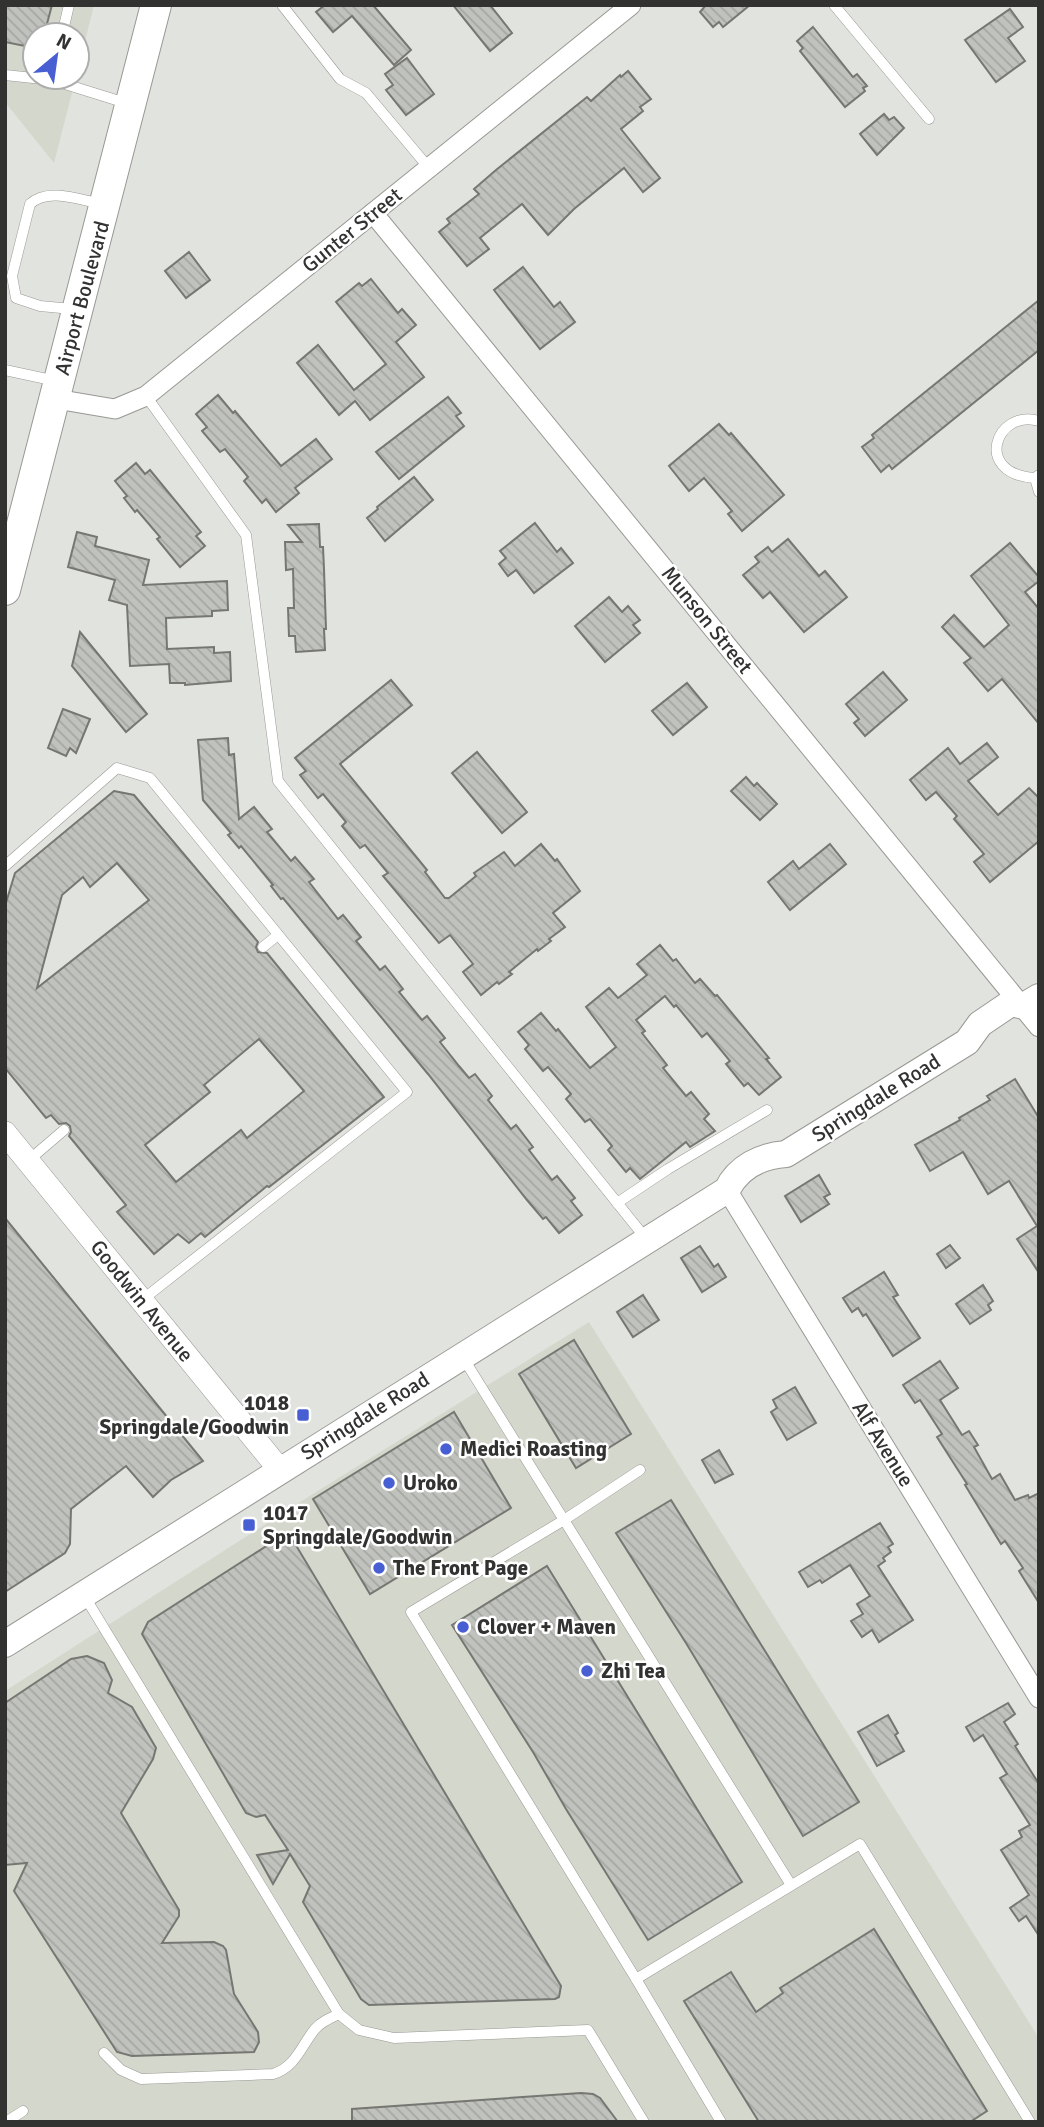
<svg xmlns="http://www.w3.org/2000/svg" width="1044" height="2127" font-family="Signika,sans-serif">
<defs>
<pattern id="building-back-hatch" width="6" height="6" patternUnits="userSpaceOnUse" patternTransform="scale(1.75)"><rect width="6" height="6" fill="#c0c2bd"/><path d="M-1 5l2 2M0 0l6 6M5-1l2 2" fill="none" stroke="#a5a7a3"/></pattern>
</defs>
<rect width="100%" height="100%" fill="#e1e3de"/>
<g fill="#d4d7cb">
<polygon points="5,5 94,5 77,73 77,35 35,35 35,77 76,77 54,163 5,102"/>
<polygon points="589,1322 1039,2038 1039,2122 5,2122 5,1691 300,1502"/>
</g>
<g fill="url(#building-back-hatch)" stroke="#767773" stroke-width="2" fill-rule="evenodd">
<polygon points="5,5 52,5 44,35 35,35 35,48 5,42"/>
<polygon points="325,5 373,5 411,50 394,65 352,16 333,32 316,12"/>
<polygon points="453,5 490,5 512,33 490,51"/>
<polygon points="706,5 750,5 723,27 719,22 713,27 700,12"/>
<polygon points="1010,9 1023,27 1008,38 1025,61 996,82 965,40"/>
<polygon points="813,27 853,77 857,74 867,86 863,88 865,91 845,107 800,51 803,48 797,41"/>
<polygon points="407,58 434,94 406,115 386,90 393,85 385,74"/>
<polygon points="628,71 651,99 640,107 643,111 621,129 660,178 643,192 624,168 574,209 548,235 522,204 480,238 489,249 467,266 439,232 450,223 447,219 479,194 474,189 496,170 587,97 591,101 620,75 621,77"/>
<polygon points="884,114 889,120 894,117 904,128 877,155 860,134"/>
<polygon points="189,252 210,280 186,298 165,271"/>
<polygon points="523,267 554,307 560,302 575,322 540,349 494,290"/>
<polygon points="371,279 398,313 402,309 416,325 396,342 424,377 370,420 355,401 339,415 297,363 318,345 354,390 386,364 336,302 359,283 362,286"/>
<polygon points="1039,300 1039,350 892,469 889,465 881,472 862,447 874,438 872,435"/>
<polygon points="218,395 233,413 235,411 281,466 316,439 332,459 295,488 299,493 276,512 266,499 262,503 244,481 248,477 225,449 220,452 202,431 207,427 196,414"/>
<polygon points="448,397 461,413 456,416 464,426 399,479 376,452"/>
<polygon points="719,424 729,435 731,433 784,495 742,531 728,514 732,511 704,478 689,491 669,466"/>
<polygon points="136,463 145,474 150,470 201,532 196,536 205,546 180,567 157,539 160,537 137,510 135,512 124,498 127,496 115,481"/>
<polygon points="414,477 433,500 385,541 367,518 378,509 377,507"/>
<polygon points="535,523 557,552 561,548 573,563 534,593 516,570 508,576 499,564 506,558 500,551"/>
<polygon points="319,524 320,547 323,547 324,569 326,629 324,629 325,650 296,652 295,636 289,636 288,608 294,608 293,569 286,570 285,542 302,542 288,525"/>
<polygon points="77,532 97,537 95,546 149,560 143,585 227,581 228,610 212,611 212,616 166,618 167,649 214,647 214,653 230,652 231,681 185,685 185,683 170,683 169,664 130,666 127,605 109,600 115,580 68,567"/>
<polygon points="788,539 819,576 825,571 847,597 804,632 770,592 763,598 743,575 759,562 755,557 768,547 772,552"/>
<polygon points="1010,543 1039,577 1039,581 1025,592 1039,609 1039,724 1002,679 988,691 964,663 971,658 942,627 954,615 984,647 1009,625 971,576"/>
<polygon points="609,597 622,612 628,606 640,620 633,625 640,633 605,662 575,626"/>
<polygon points="80,632 147,714 126,732 72,666"/>
<polygon points="883,672 907,700 865,736 854,723 859,719 846,704"/>
<polygon points="391,680 412,705 340,764 427,870 425,872 445,898 449,898 476,876 474,873 504,852 515,866 541,844 555,861 557,859 580,891 553,913 565,927 549,939 551,941 538,951 537,949 509,972 512,974 499,984 497,982 481,995 463,972 473,964 450,935 439,943 383,876 388,873 365,845 360,848 342,826 346,822 323,794 318,798 300,775 306,771 295,758"/>
<polygon points="687,683 707,707 673,735 652,711"/>
<polygon points="63,709 90,719 76,753 70,748 66,756 48,748"/>
<polygon points="228,738 229,755 234,754 239,819 254,807 272,829 267,832 291,861 295,857 314,879 309,882 338,919 343,915 361,937 356,941 380,970 385,966 403,989 399,992 422,1020 427,1016 445,1038 440,1042 459,1066 469,1078 475,1074 492,1096 488,1100 511,1129 516,1125 533,1147 529,1150 552,1180 557,1176 575,1198 571,1201 582,1215 559,1233 546,1217 543,1219 527,1200 428,1074 283,898 281,899 271,886 273,885 241,846 239,848 228,835 231,833 203,800 198,740"/>
<polygon points="987,743 998,757 968,781 998,815 1029,788 1039,798 1039,841 990,882 974,862 984,854 954,819 957,816 936,792 926,800 910,780 948,748 960,764"/>
<polygon points="477,752 527,812 502,833 452,773"/>
<polygon points="746,777 754,786 757,783 777,804 760,820 731,791"/>
<path d="M114 791 134 795 258 942 256 947 258 952 267 953 384 1097 269 1187 267 1186 205 1237 201 1233 189 1243 178 1234 154 1254 117 1212 126 1205 69 1136 71 1132 70 1126 66 1123 59 1124 51 1115 46 1118 5 1068V906L15 873ZM117 863 149 900 37 988 62 895 83 877 90 887ZM259 1039 304 1091 247 1138 241 1130 176 1182 145 1145 210 1092 204 1085Z"/>
<polygon points="830,844 846,864 790,910 768,882 793,861 799,869"/>
<polygon points="660,945 673,961 676,959 695,983 700,979 715,996 717,995 769,1058 766,1059 781,1077 759,1095 748,1083 744,1086 726,1064 730,1061 707,1033 702,1037 676,1005 674,1007 665,996 636,1020 645,1031 642,1033 667,1065 663,1068 686,1096 691,1092 709,1114 704,1119 715,1131 690,1147 686,1142 640,1179 630,1168 626,1172 608,1150 612,1146 590,1119 585,1122 566,1099 571,1094 548,1067 543,1071 525,1049 529,1045 518,1032 541,1013 556,1031 558,1029 590,1068 616,1047 586,1007 609,988 618,998 622,995 647,975 637,964"/>
<polygon points="1015,1079 1039,1118 1039,1273 1017,1239 1037,1226 1009,1181 988,1194 963,1152 930,1171 915,1145 960,1120 959,1118 990,1100 987,1096"/>
<polygon points="819,1175 830,1194 824,1197 829,1204 801,1222 785,1196"/>
<polygon points="5,1218 203,1461 171,1480 153,1497 126,1466 71,1509 70,1544 65,1553 5,1592"/>
<polygon points="950,1245 960,1258 946,1268 937,1254"/>
<polygon points="700,1246 714,1267 718,1264 726,1277 702,1292 681,1258"/>
<polygon points="884,1272 898,1295 893,1297 920,1338 893,1356 866,1314 863,1316 858,1308 852,1312 843,1298"/>
<polygon points="983,1285 993,1301 988,1305 991,1310 970,1324 956,1304"/>
<polygon points="643,1295 659,1320 633,1337 617,1312"/>
<polygon points="574,1340 631,1434 576,1468 519,1374"/>
<polygon points="940,1361 958,1388 940,1400 962,1435 969,1431 978,1445 974,1447 992,1479 1000,1474 1015,1500 1028,1495 1029,1498 1039,1493 1039,1603 1019,1571 1023,1568 1005,1541 1001,1544 965,1485 967,1484 937,1437 942,1434 920,1400 915,1403 903,1385"/>
<polygon points="795,1387 816,1423 787,1440 771,1412 777,1408 773,1400"/>
<polygon points="454,1412 511,1508 370,1594 313,1499"/>
<polygon points="719,1450 733,1474 715,1483 702,1460"/>
<polygon points="671,1500 859,1802 803,1836 686,1643 616,1533"/>
<polygon points="880,1523 893,1544 888,1547 891,1552 883,1558 885,1561 878,1566 913,1620 879,1642 872,1630 862,1637 851,1621 863,1614 857,1604 870,1596 850,1565 822,1583 820,1580 808,1587 799,1572"/>
<polygon points="282,1536 289,1537 294,1542 561,1986 559,1997 555,1999 369,2005 361,1999 303,1902 310,1886 290,1854 273,1884 257,1855 288,1850 265,1815 256,1817 246,1813 142,1634 148,1622"/>
<polygon points="547,1566 742,1882 648,1940 566,1809 533,1752 452,1625"/>
<polygon points="87,1656 104,1663 112,1680 108,1693 132,1707 156,1748 153,1759 121,1813 179,1910 179,1916 162,1943 214,1942 223,1946 226,1950 234,1994 258,2032 259,2042 254,2052 132,2056 117,2052 14,1891 27,1863 5,1865 5,1703 71,1659"/>
<polygon points="1008,1703 1015,1714 1004,1722 1018,1744 1015,1746 1039,1784 1039,1936 1026,1916 1019,1921 1010,1908 1029,1895 1001,1850 1022,1837 1019,1831 1030,1825 1000,1778 1007,1774 983,1735 974,1741 966,1727"/>
<polygon points="888,1715 898,1733 895,1735 904,1751 877,1766 858,1732"/>
<polygon points="874,1929 987,2111 970,2122 759,2122 684,2001 731,1972 756,2012 783,1993 780,1988"/>
<polygon points="581,2093 593,2094 600,2098 618,2122 352,2122 352,2109"/>
</g>
<g fill="none" stroke-linecap="round" stroke-linejoin="round">
<defs>
<g id="service">
<polyline points="282,5 340,79 366,93 429,168"/>
<polyline points="834,5 929,119"/>
<polyline points="62,35 69,5"/>
<polyline points="5,75 52,80"/>
<polyline points="53,77 52,80 129,104"/>
<path d="M72 309 40 306 16 298 12 276 30 204C48 187 80 200 102 204"/>
<polyline points="5,370 56,381"/>
<polyline points="146,396 246,535 278,781 647,1240"/>
<path d="M1039 421C996 408 972 474 1035 478L1039 475"/>
<polyline points="1035,478 1039,492"/>
<polyline points="5,866 117,768 150,778 407,1092 142,1300"/>
<polyline points="263,947 278,935"/>
<polyline points="29,1160 64,1130"/>
<polyline points="617,1203 668,1169 767,1110"/>
<polyline points="462,1356 791,1885"/>
<polyline points="85,1597 339,2014 359,2030 394,2038 588,2030 644,2122"/>
<polyline points="636,1979 411,1612 564,1520 640,1470"/>
<path d="M104 2053 121 2070 141 2079 273 2074C296 2067 301 2046 315 2029 321 2022 330 2018 339 2014"/>
<polyline points="6,2122 23,2111"/>
<polyline points="721,2122 636,1979 860,1844 1030,2122"/>
</g>
<g id="minor">
<polyline points="373,213 1039,1027"/>
<polyline points="56,399 115,409 146,396 631,5"/>
<polyline points="727,1190 1039,1698"/>
</g>
<polyline id="tertiary" points="5,1133 280,1470"/>
<path id="secondary" d="M5 1644 727 1190C738 1167 761 1156 786 1154L967 1042 980 1024 1011 1003 1024 1006 1039 997"/>
<polyline id="primary" points="5,590 156,5"/>
</defs>
<use href="#service" stroke="#989994" stroke-width="11"/>
<use href="#minor" stroke="#989994" stroke-width="21"/>
<use href="#tertiary" stroke="#989994" stroke-width="24"/>
<use href="#secondary" stroke="#989994" stroke-width="28"/>
<use href="#primary" stroke="#989994" stroke-width="32"/>
<use href="#service" stroke="#fff" stroke-width="10"/>
<use href="#minor" stroke="#fff" stroke-width="19"/>
<use href="#tertiary" stroke="#fff" stroke-width="23"/>
<use href="#secondary" stroke="#fff" stroke-width="26"/>
<use href="#primary" stroke="#fff" stroke-width="30"/>
</g>
<g fill="#475fd3" stroke="#fff" stroke-width="2.5">
<rect x="296" y="1408" width="14" height="14" rx="3.5"/>
<circle cx="446" cy="1449" r="7"/>
<circle cx="389" cy="1483" r="7"/>
<rect x="242" y="1518" width="14" height="14" rx="3.5"/>
<circle cx="379" cy="1568" r="7"/>
<circle cx="463" cy="1627" r="7"/>
<circle cx="587" cy="1671" r="7"/>
</g>
<g text-anchor="middle" dominant-baseline="central" stroke-width="5" stroke-linejoin="round" paint-order="stroke">
<g font-size="21" fill="#323331" stroke="#fff">
<text transform="translate(352 230) rotate(-39)">Gunter Street</text>
<text transform="translate(82 298) rotate(-75)">Airport Boulevard</text>
<text transform="translate(707 620) rotate(51)">Munson Street</text>
<text transform="translate(876 1098) rotate(-32)">Springdale Road</text>
<text transform="translate(142 1301) rotate(51)">Goodwin Avenue</text>
<text transform="translate(365 1416) rotate(-32)">Springdale Road</text>
<text transform="translate(883 1444) rotate(58)">Alf Avenue</text>
</g>
<g font-size="21" font-weight="bold" fill="#323331" stroke="#fff" text-anchor="start">
<text x="289" y="1403" text-anchor="end">1018<tspan x="289" dy="24">Springdale/Goodwin</tspan></text>
<text x="460" y="1449">Medici Roasting</text>
<text x="403" y="1483">Uroko</text>
<text x="263" y="1513">1017<tspan x="263" dy="24">Springdale/Goodwin</tspan></text>
<text x="393" y="1568">The Front Page</text>
<text x="477" y="1627">Clover + Maven</text>
<text x="601" y="1671">Zhi Tea</text>
</g>
</g>
<rect width="1044" height="2127" fill="none" stroke="#323331" stroke-width="14"/>
<g transform="translate(56 56) rotate(29)"><circle r="33" fill="#ffffff" stroke="#adadad" stroke-width="2"/>
<path d="M0-5L12 26L0 18L-12 26Z" fill="#475fd3"/>
<text y="-10" font-size="19" font-weight="bold" text-anchor="middle" fill="#323331">N</text>
</g>
</svg>
